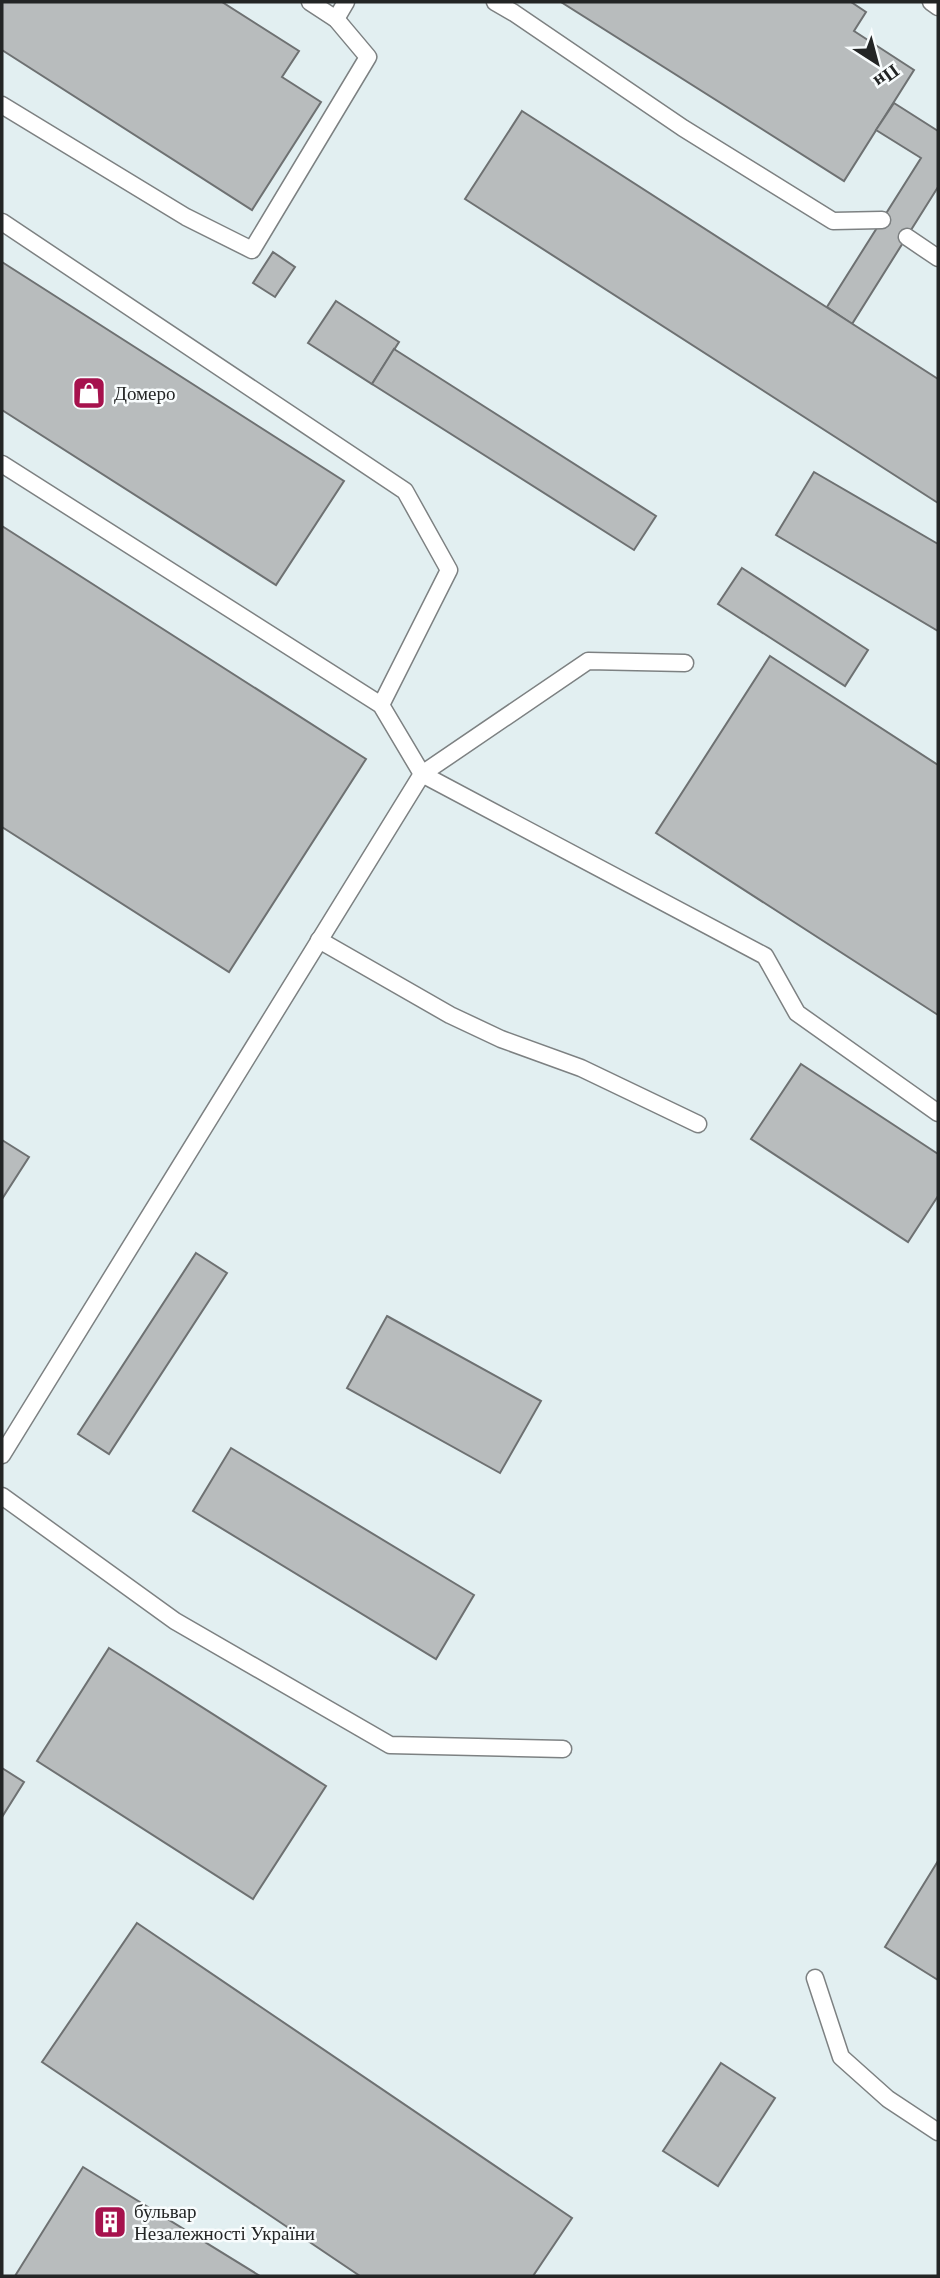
<svg xmlns="http://www.w3.org/2000/svg" width="940" height="2278" font-family="Georgia,serif">
<rect width="100%" height="100%" fill="#f8fcfd"/>
<rect fill="#e2eff1" x="2" y="2" width="936" height="2274"/>
<g fill="#b8bcbd" stroke="#6e7172" stroke-width="2">
<polygon points="2,2 222,2 299,51 282,77 321,102 252,210 2,50"/>
<polygon points="561,2 851,2 866,12 854,31 914,70 844,181"/>
<polygon points="894,103 938,131 938,187 852,324 827,307 921,158 876,130"/>
<polygon points="522,111 938,379 938,503 465,199"/>
<polygon points="273,252 295,267 275,297 253,283"/>
<polygon points="2,262 344,481 276,585 2,410"/>
<polygon points="336,301 399,342 372,384 308,343"/>
<polygon points="394,349 656,516 634,550 372,384"/>
<polygon points="814,472 938,544 938,631 776,535"/>
<polygon points="2,526 366,759 229,972 2,827"/>
<polygon points="742,568 868,650 845,686 718,604"/>
<polygon points="770,656 938,765 938,1015 656,833"/>
<polygon points="801,1064 938,1154 938,1196 908,1242 751,1139"/>
<polygon points="2,1140 29,1157 2,1199"/>
<polygon points="196,1253 227,1273 109,1454 78,1434"/>
<polygon points="387,1316 541,1401 500,1473 347,1388"/>
<polygon points="231,1448 474,1595 436,1659 193,1511"/>
<polygon points="109,1648 326,1786 253,1899 37,1761"/>
<polygon points="2,1768 24,1782 2,1817"/>
<polygon points="938,1861 938,1980 885,1947"/>
<polygon points="137,1923 572,2218 533,2276 360,2276 42,2062"/>
<polygon points="721,2063 775,2098 718,2186 663,2151"/>
<polygon points="83,2167 260,2276 15,2276"/>
</g>
<g fill="none" stroke-linecap="round" stroke-linejoin="round">
<defs>
<g id="lane">
<polyline points="495,2 514,13 683,128 833,221 882,220"/>
<polyline points="931,2 938,7"/>
<polyline points="336,19 346,2"/>
<polyline points="2,105 186,217 252,250 368,57 336,19 310,2"/>
<polyline points="2,222 405,491 449,570 381,705"/>
<polyline points="907,237 938,258"/>
<polyline points="2,464 381,705 422,774 588,661 685,663"/>
<polyline points="319,940 450,1015 501,1039 581,1068 698,1124"/>
<polyline points="2,1455 422,774 765,956 797,1013 938,1113"/>
<polyline points="2,1496 175,1621 390,1745 563,1749"/>
<polyline points="815,1978 841,2057 888,2099 938,2132"/>
</g>
</defs>
<use href="#lane" stroke="#7d8182" stroke-width="19"/>
<use href="#lane" stroke="#fff" stroke-width="16"/>
</g>
<defs>
<symbol id="shop-square" viewBox="-11 -11 22 22"><rect x="-9" y="-9" width="18" height="18" rx="4" fill="#a6124d" stroke="#f8fcfd"/><path d="M-5-2.5h2.3a2.7 3.5 0 0 1 5.4 0H5L5.5 6h-11ZM-1.5-2.5h3a1.5 2.3 0 0 0-3 0Z" fill="#fff"/></symbol>
<symbol id="building-square" viewBox="-11 -11 22 22"><rect x="-9" y="-9" width="18" height="18" rx="4" fill="#a6124d" stroke="#f8fcfd"/><path d="M-4-6H4V6H1V3H-1V6H-4ZM-2.5-4.3h1.7v1.8h-1.7ZM.8-4.3h1.7v1.8H.8ZM-2.5-1h1.7V.8h-1.7ZM.8-1h1.7V.8H.8Z" fill="#fff"/></symbol>
</defs>
<g fill-rule="evenodd">
<use href="#shop-square" x="70" y="374" width="38" height="38"/>
<use href="#building-square" x="91" y="2203" width="38" height="38"/>
</g>
<g text-anchor="middle" dominant-baseline="central" stroke-width="5" stroke-linejoin="round" paint-order="stroke">
<g font-size="19" fill="#232525" stroke="#f8fcfd" text-anchor="start">
<text x="114" y="393">Домеро</text>
<text x="134" y="2211">бульвар<tspan x="134" dy="22">Незалежності України</tspan></text>
</g>
</g>
<rect width="940" height="2278" fill="none" stroke="#232525" stroke-width="7"/>
<g transform="translate(877 63) rotate(144)" stroke="#f8fcfd" stroke-width="5" paint-order="stroke">
<path d="M0-5L12 26L0 18L-12 26Z" fill="#232525"/>
<text y="-10" font-size="19" font-weight="bold" text-anchor="middle" fill="#232525">Пн</text>
</g>
</svg>
